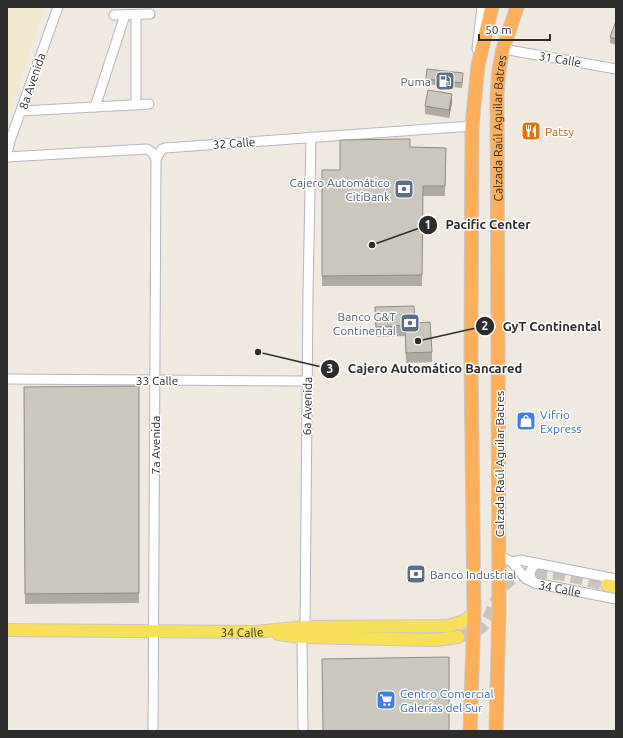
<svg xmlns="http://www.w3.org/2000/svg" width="623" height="738" font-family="Ubuntu,sans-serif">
<rect width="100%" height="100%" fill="#efe9df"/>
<polygon fill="#f1e8ce" points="7,7 45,7 7,120"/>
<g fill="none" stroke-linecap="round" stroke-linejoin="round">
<path stroke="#c8c3bb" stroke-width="12" stroke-dasharray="12 6" stroke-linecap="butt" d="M458 637C464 635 473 633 478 630 491 621 493 603 501 590 520 558 578 579 607 585"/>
<defs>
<g id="minor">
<polyline points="114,15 150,14"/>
<polyline points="136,15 136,105"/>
<polyline points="477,49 482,7"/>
<polyline points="503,49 616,69"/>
<polyline points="95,107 125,15"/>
<polyline points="22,111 149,104"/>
<polyline points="7,154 10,141 58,7"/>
<polyline points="7,157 147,149 153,153 156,159 153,731"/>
<polyline points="156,159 162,149 165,148 472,126"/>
<polyline points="7,379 307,381"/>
<path id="s1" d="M499 555 512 562 526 579 535 583 616 599"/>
<polyline points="512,562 520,560 616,579"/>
<polyline points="535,583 531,579 530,572 534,565 538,564"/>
<polyline points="305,627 308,293 311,137"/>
<polyline points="302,637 303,731"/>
</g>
<g id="major">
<polyline points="607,585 616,587"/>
<path id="s2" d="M7 630 255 632 305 627 448 626 464 621 474 613"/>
<polyline points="278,634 302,637 435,640 458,637"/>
</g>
<g id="highway">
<polyline points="470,731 474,613 471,358 472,126 478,65 492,7"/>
<path id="s3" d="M496 731 499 608 497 94 499 70 503 49 517 7"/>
</g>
</defs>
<use href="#minor" stroke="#b3b4c1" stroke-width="11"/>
<use href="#major" stroke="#c8c8c8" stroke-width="14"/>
<use href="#highway" stroke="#c8c8c8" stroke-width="15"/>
<use href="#minor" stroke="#fff" stroke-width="9"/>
<use href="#major" stroke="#f8e05b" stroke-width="12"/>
<use href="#highway" stroke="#ffae5a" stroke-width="13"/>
</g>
<g fill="#afaba3">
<polygon points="616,8 616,19 615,19 615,12"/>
<polygon points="616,21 616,45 610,43 610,37"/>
<polygon points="463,78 462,88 426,84 426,79"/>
<polygon points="452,102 449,118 425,114 425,106"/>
<polygon points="410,147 446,148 445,196 423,196 422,286 322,286 322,170 340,170"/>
<polygon points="375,307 415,323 432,352 432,362 406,363 405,336 376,337"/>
<polygon points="139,386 139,603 25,604 24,387"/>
</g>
<polygon fill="#8e8b84" points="452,94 452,102 449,118 449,110"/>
<g fill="#cbc7bd" stroke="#8e8b84">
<polygon points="616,21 616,39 610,37"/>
<polygon points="427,69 463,73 462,83 426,79"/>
<polygon points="428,90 452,94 449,110 425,106"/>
<polygon points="410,139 410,147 446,148 445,186 423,186 422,275 322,276 322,170 340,170 340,140"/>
<polygon points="414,306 415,323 430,322 432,352 406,353 405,325 376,327 375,307"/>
<polygon points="139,386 139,593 25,594 24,387"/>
<polygon points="449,657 449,731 323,731 322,659"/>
</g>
<defs>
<symbol id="fuel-square" viewBox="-11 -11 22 22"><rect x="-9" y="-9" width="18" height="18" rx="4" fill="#5c6f8a" stroke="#fff"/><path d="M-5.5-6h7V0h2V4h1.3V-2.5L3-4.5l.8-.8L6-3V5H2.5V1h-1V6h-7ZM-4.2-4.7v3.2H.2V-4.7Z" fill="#fff"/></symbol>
<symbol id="restaurant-square" viewBox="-11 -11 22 22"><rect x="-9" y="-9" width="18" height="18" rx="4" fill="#e8710a" stroke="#fff"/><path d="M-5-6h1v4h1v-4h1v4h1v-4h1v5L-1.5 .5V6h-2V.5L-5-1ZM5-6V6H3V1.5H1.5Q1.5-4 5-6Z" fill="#fff"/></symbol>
<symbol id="bank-square" viewBox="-11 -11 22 22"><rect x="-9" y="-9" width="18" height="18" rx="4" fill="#5c6f8a" stroke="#fff"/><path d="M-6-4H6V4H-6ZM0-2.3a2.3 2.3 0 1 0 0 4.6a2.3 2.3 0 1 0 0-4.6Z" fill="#fff"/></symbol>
<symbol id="shop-square" viewBox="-11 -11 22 22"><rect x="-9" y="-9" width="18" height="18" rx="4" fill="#3f7fe0" stroke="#fff"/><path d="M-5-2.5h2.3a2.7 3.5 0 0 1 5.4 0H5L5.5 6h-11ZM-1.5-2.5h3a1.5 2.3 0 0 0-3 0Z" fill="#fff"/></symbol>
<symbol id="supermarket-square" viewBox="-11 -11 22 22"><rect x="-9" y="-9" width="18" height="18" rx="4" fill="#3f7fe0" stroke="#fff"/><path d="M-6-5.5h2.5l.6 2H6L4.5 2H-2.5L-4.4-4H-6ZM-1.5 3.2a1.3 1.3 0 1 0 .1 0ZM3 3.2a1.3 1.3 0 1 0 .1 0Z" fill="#fff"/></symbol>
</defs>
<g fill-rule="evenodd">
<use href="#fuel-square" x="434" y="70" width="22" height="22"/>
<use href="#restaurant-square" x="520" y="120" width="22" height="22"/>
<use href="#bank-square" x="393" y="178" width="22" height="22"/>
<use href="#bank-square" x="399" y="312" width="22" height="22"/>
<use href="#shop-square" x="515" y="410" width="22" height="22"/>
<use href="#bank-square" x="405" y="563" width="22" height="22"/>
<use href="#supermarket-square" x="375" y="689" width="22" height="22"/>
</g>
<g text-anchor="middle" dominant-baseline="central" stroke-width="3" stroke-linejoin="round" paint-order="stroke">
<g font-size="12" fill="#2d2d2d" stroke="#fff">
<text transform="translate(560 59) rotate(10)">31 Calle</text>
<text transform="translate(32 81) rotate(-71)">8a Avenida</text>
<text stroke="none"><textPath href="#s3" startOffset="603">Calzada Raúl Aguilar Batres</textPath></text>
<text transform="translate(234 143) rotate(-4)">32 Calle</text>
<text x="157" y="380">33 Calle</text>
<text transform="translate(307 406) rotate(-89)">6a Avenida</text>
<text transform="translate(155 445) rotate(-90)">7a Avenida</text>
<text transform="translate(499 464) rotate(-90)">Calzada Raúl Aguilar Batres</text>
<text stroke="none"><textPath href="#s1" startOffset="72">34 Calle</textPath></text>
<text stroke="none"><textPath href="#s2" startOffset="235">34 Calle</textPath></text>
</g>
<g font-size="12" fill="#4e5e75" stroke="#fff" text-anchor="end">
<text x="431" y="81">Puma</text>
<text x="390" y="182">Cajero Automático<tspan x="390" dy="14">CitiBank</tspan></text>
<text x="396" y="316">Banco G&amp;T<tspan x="396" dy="14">Continental</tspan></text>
<text x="430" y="574" text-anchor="start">Banco Industrial</text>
</g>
<g font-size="12" fill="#c56008" stroke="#fff" text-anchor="start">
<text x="545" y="131">Patsy</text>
</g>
<g font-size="12" fill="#366cbe" stroke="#fff" text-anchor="start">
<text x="540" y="414">Vifrio<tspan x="540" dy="14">Express</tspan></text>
<text x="400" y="693">Centro Comercial<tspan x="400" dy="14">Galerías del Sur</tspan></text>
</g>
</g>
<path fill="none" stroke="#2d2d2d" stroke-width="1.5" d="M372 245L428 225M418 341L485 326M258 352L330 369"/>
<g fill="#2d2d2d" stroke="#fff" stroke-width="1.5">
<circle cx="372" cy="245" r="4"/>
<circle cx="418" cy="341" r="4"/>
<circle cx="258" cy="352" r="4"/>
<circle cx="428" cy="225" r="10"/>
<circle cx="485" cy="326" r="10"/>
<circle cx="330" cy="369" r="10"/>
</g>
<g font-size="12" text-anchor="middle" font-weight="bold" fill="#fff">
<text x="428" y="229">1</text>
<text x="485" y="330">2</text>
<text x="330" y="373">3</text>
</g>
<g font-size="13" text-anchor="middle" font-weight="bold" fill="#2d2d2d" stroke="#fff" stroke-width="3" stroke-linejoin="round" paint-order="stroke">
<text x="488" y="229">Pacific Center</text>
<text x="552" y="331">GyT Continental</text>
<text x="435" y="373">Cajero Automático Bancared</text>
</g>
<rect width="623" height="738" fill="none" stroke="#2d2d2d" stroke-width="16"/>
<path d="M479 34v6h71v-6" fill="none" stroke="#2d2d2d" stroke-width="2"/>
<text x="485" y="34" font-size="12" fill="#2d2d2d" stroke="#ffffff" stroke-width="3" paint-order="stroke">50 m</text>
</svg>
